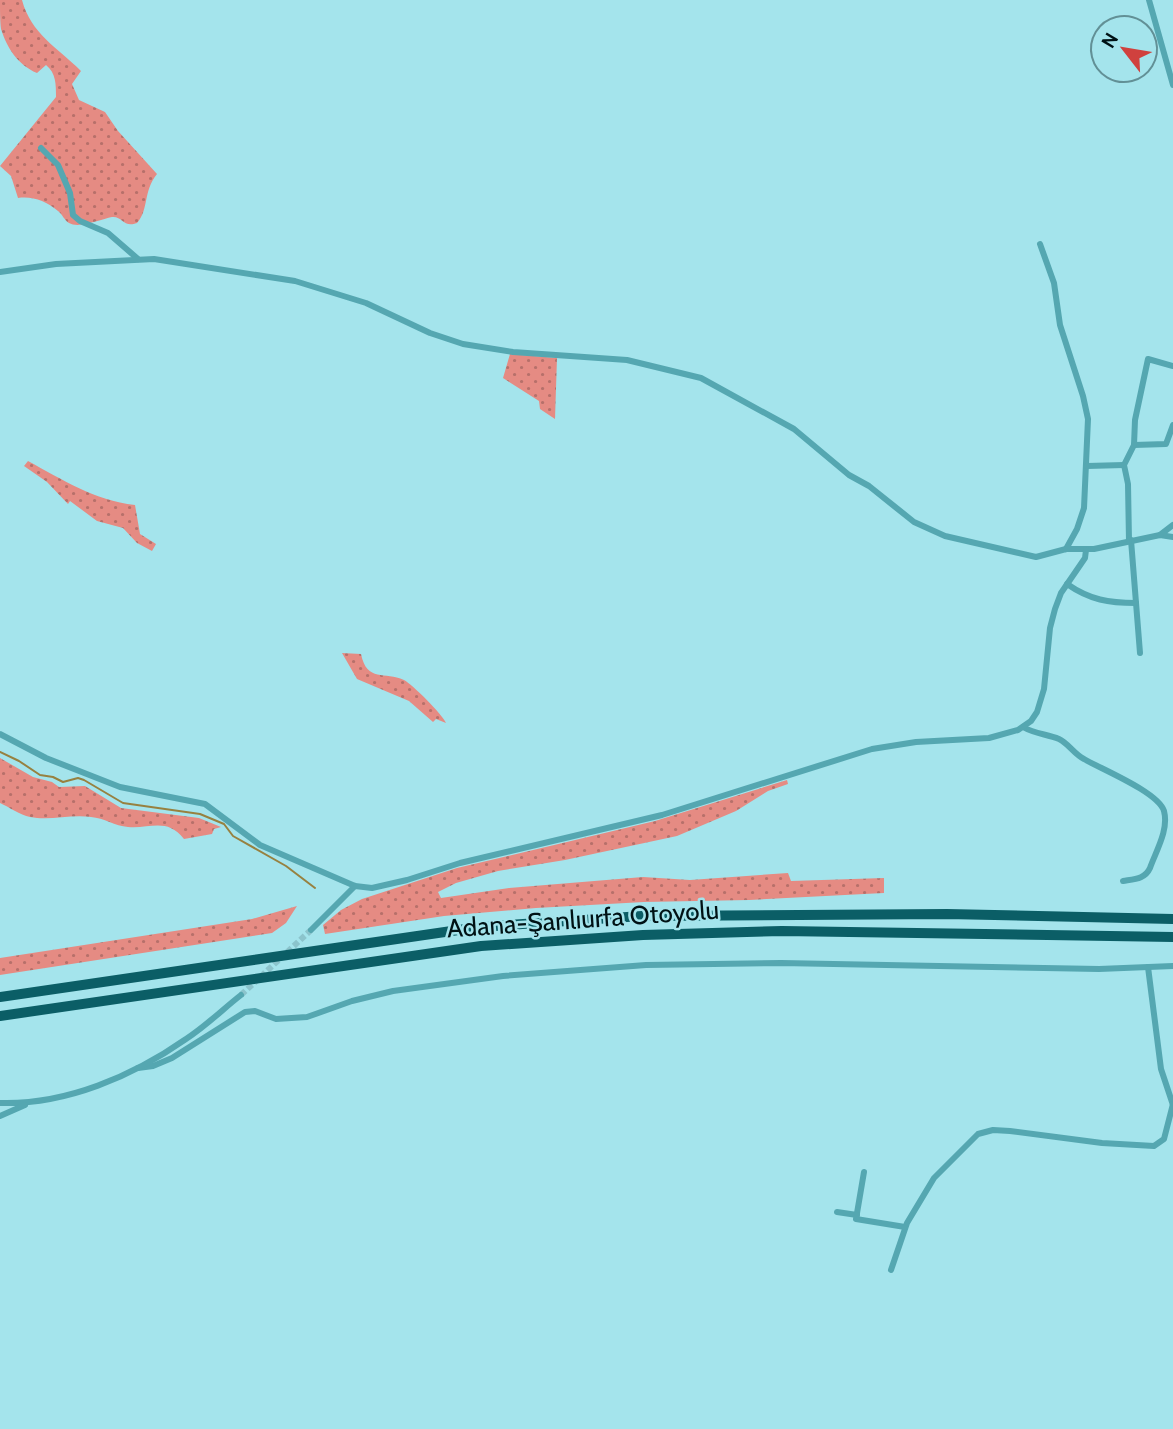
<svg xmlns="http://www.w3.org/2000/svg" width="1173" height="1429" font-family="Cabin,sans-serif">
<defs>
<pattern id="grass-dots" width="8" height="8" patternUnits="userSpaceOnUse" patternTransform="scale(1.75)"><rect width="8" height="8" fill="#e58b83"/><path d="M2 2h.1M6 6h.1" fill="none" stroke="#b7706a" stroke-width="1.8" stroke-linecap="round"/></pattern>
</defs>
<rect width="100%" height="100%" fill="#a4e4ec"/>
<g fill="url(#grass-dots)">
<path d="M0 0H22C31 34 57 47 81 71L72 84 79 100 105 112 118 131 157 174C143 191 149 210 137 223 123 228 123 216 112 217 101 219 79 229 69 223 65 221 62 214 58 211 46 201 33 196 18 198L11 176 0 166 56 97C56 84 56 73 46 65L37 73C18 65 7 48 1 29 0 21 0 9 0 0Z"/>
<polygon points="510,354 557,358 555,419 540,409 539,401 503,378"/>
<path d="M28 461C63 480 94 500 135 505L140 534 156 544 152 551 137 543 123 528 97 521 70 501 68 504 47 482 24 466Z"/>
<path d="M342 653 361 654C367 683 385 671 404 680 412 684 443 715 446 723L436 719 433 722 409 701 357 679Z"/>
<path d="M0 758 33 777 52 782 59 787 85 786 121 808 199 818 221 827 214 829 212 834 184 839C167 817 150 829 128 827 115 826 104 818 91 817 71 814 50 821 30 817 20 815 9 807 0 803Z"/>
<polygon points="787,780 788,784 768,791 736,811 677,836 565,860 498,871 456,883 438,892 441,898 509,888 643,877 690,880 788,873 791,881 884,878 884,893 749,900 644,902 536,908 444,916 325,934 323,925 341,910 362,899 457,868 655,821"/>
<polygon points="297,906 286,923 272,933 0,975 0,958 252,919"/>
</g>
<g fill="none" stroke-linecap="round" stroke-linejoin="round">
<polyline stroke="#978140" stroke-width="2" points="0,752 19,761 40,775 53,777 63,782 78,778 84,780 123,803 200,814 224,824 233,836 286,866 315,888"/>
<polyline stroke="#8bc4cc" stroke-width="6" stroke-dasharray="6 3" stroke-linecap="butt" points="241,995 311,930"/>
<g stroke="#55a7b1" stroke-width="6">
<polyline points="1149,0 1173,85"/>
<polyline points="41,148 58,165 70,193 73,215 80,221 108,233 138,259"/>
<polyline points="1040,244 1054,283 1060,325 1083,396 1088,419 1084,508 1077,529 1066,549"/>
<polyline points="0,272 56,264 154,259 295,281 366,303 430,333 463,344 513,352 627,360 701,378 794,429 849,475 869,486 914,522 945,536 1036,557 1066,549 1094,549 1160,535 1173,537"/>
<polyline points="1134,445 1166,444 1173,425"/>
<polyline points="1087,466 1124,465"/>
<polyline points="1160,535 1173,525"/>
<polyline points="1131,540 1140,653"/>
<polyline points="1129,541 1128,484 1124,465 1134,445 1135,420 1148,359 1173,366"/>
<path d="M1067 584C1090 600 1109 603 1136 603"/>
<path d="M1023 727C1035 734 1047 734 1059 739 1068 743 1074 754 1084 759 1101 769 1158 792 1164 811 1169 830 1156 851 1150 868 1145 879 1135 879 1123 881"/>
<polyline points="0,734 46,758 120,787 205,804 260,845 355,886 372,888 407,880 460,863 662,815 872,749 916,742 989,738 1018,730 1031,721 1037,712 1044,689 1050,628 1055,609 1061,593 1085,558 1086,550"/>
<polyline points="311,930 355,886"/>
<polyline points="1148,967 1161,1069 1173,1105"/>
<polyline points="138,1068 153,1066 172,1058 245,1012 255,1011 276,1019 307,1017 352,1001 393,991 503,976 646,965 781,963 1099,969 1173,966"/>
<path d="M0 1103C66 1105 133 1076 186 1039 206 1026 223 1009 241 995"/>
<polyline points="0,1116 25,1105"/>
<polyline points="864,1172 856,1219 905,1227"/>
<polyline points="837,1212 857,1215"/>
<polyline points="891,1270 907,1223 934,1178 978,1134 993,1130 1010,1131 1102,1143 1154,1146 1164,1139 1173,1104"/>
</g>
<g stroke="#0b5e66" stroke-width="10">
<polyline points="0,997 479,927 642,916 947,914 1173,919"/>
<polyline points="0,1016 481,946 643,935 782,931 1173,937"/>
</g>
</g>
<g text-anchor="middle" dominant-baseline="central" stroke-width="5" stroke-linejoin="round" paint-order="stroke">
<g font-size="26" fill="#001215" stroke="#a4e4ec">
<text transform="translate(583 919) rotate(-4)">Adana-Şanlıurfa Otoyolu</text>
</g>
</g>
<g transform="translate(1124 49) rotate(301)"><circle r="33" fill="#a4e4ec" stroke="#629096" stroke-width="2"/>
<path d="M0-5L12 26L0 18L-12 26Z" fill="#d0413e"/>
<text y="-10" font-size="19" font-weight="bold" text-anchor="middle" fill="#001215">N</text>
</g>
</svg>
